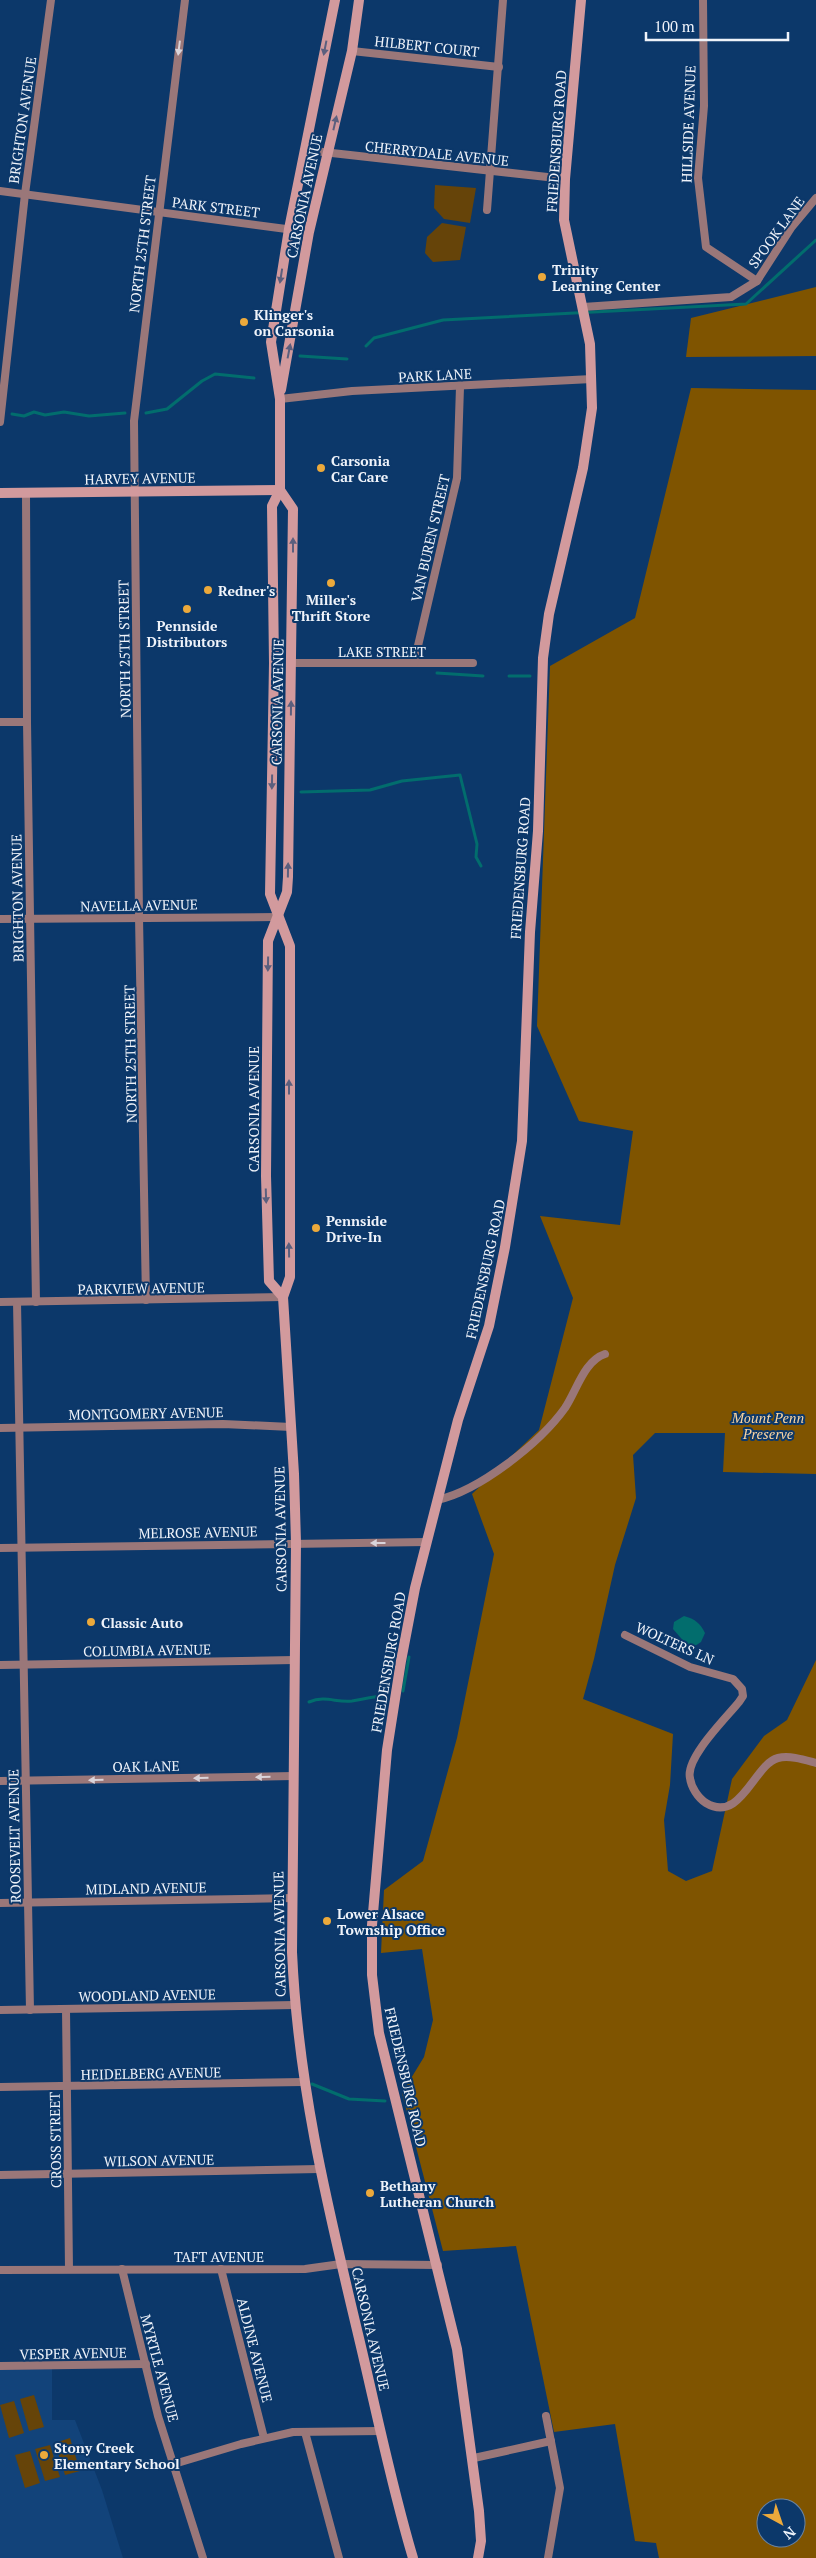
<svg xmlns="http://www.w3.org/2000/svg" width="816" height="2558" font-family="'PT Serif',serif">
<rect width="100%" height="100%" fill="#0c386a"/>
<polygon fill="#12437a" points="52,2365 52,2420 75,2420 102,2490 123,2558 0,2558 0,2366"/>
<g fill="#664409">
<polygon points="435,185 476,188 470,223 444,219 434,208"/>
<polygon points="442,223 466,227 460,260 433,262 425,253 427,237"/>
<polygon points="34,2395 44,2427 29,2431 20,2399"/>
<polygon points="14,2401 24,2433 9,2438 0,2405"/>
<polygon points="70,2438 80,2471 65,2475 55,2443"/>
<polygon points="50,2445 60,2477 45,2481 35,2449"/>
<polygon points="30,2451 40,2483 25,2488 15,2455"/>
</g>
<g fill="#7f5400" fill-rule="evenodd">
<polygon points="816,287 816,356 686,357 691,318"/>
<path d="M691 388 816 390V1474L723 1472 725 1433H655L633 1455 636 1498 615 1565 594 1659 583 1699 673 1734 670 1785 664 1820 668 1871 686 1881 712 1871 732 1779 764 1736 787 1720 816 1660V2558H659L656 2543 635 2541 615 2424 554 2432 516 2246 443 2251 402 2093 424 2057 433 2020 422 1949 381 1953 384 1890 423 1861 457 1738 494 1554 472 1494 539 1430 573 1298 540 1216 620 1225 633 1131 579 1121 537 1026 550 666 635 618ZM766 2508H796V2538H766Z"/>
</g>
<path fill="#026d6d" d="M684 1616C695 1619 700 1623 705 1633L701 1642 695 1646 687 1645 673 1629 674 1622Z"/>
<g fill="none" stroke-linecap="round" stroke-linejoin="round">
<g stroke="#026d6d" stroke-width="3">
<polyline points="366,346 374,338 443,320 746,304 816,240"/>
<polyline points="300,356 347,359"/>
<polyline points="146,413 167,409 202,381 215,374 254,378"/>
<polyline points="12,414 24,416 34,412 45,415 64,412 89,416 125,413"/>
<polyline points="437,673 483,676"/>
<polyline points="509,676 530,676"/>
<polyline points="301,792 370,790 402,781 460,775 477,844 476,857 481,866"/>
<polyline points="403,1691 409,1657"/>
<path d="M309 1702C326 1695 336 1703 352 1701 364 1699 374 1696 387 1696"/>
<polyline points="312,2084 349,2099 385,2101"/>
</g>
<g stroke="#9a7779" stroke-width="8">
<polyline points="703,0 704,106 698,178 706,247 757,281"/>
<polyline points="352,51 499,67"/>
<polyline points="305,150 565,179"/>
<polyline points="0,191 309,232"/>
<polyline points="487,210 503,0"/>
<polyline points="583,307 731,297 757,281 791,228 816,198"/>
<polyline points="280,399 352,391 592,379"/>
<polyline points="0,422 25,194 51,0"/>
<polyline points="26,493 27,722 36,1302"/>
<polyline points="292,663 473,663"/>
<polyline points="414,663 457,478 460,387"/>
<polyline points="0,722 27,722"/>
<polyline points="0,919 278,917"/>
<polyline points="146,1300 139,917 134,421 185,0"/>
<polyline points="0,1302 283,1297"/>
<polyline points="17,1302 30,2010"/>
<polyline points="0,1428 223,1424 291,1427"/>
<path d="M437 1500C479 1491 540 1443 565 1408 577 1390 584 1361 605 1354"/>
<polyline points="0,1548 427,1542"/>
<path d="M625 1635 690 1667 733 1679 742 1689 743 1696 739 1702C727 1717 685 1758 690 1778 691 1787 698 1798 706 1803 741 1824 754 1764 778 1758 790 1755 805 1760 816 1763"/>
<polyline points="0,1665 294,1660"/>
<polyline points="0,1781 293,1776"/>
<polyline points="0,1903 293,1898"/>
<polyline points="66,2009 69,2269"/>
<polyline points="0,2010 294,2005"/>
<polyline points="0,2087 303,2082"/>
<polyline points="0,2175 319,2169"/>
<polyline points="122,2269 158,2416 203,2558"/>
<polyline points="221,2269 264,2438"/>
<polyline points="0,2270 305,2269 341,2264 438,2265"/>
<polyline points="0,2366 146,2364"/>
<polyline points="546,2416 560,2488 548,2558"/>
<polyline points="305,2432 339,2558"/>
<polyline points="474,2458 551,2441"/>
<polyline points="174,2464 241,2444 293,2432 381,2431"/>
</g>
<g stroke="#d29a9d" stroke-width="10">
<path d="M335 0 289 229 271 342 280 399V490L272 506 274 663 270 894 290 946V1277L283 1297 294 1474 296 1543 292 1952C298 2086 327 2204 358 2334 376 2409 391 2485 413 2558"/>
<polyline points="281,390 309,232 352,51 359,0"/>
<polyline points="280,490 293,509 288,877 287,892 268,941 266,1176 269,1281 283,1297"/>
<polyline points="0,493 280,490"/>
<polyline points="478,2558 481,2541 479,2511 457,2349 379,2033 372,1975 372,1925 387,1750 401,1661 415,1588 458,1420 489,1326 505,1247 522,1141 530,932 538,831 543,658 549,614 583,468 592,408 590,344 564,220 565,179 581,0"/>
</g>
</g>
<defs><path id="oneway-solid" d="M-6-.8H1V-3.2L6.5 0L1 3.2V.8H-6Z" transform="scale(1.25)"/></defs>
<g fill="#dad4da">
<use href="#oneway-solid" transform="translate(179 48) rotate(97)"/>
<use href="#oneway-solid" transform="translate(378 1543) rotate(180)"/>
<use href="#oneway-solid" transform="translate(263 1777) rotate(179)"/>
<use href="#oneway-solid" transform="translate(201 1778) rotate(179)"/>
<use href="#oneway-solid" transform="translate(96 1780) rotate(179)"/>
</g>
<g fill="#5b5f7e">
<use href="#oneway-solid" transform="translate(325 48) rotate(101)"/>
<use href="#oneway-solid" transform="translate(335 123) rotate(-77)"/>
<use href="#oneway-solid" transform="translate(281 276) rotate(99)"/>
<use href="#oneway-solid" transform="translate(289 351) rotate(-79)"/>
<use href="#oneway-solid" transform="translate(293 545) rotate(-90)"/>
<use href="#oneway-solid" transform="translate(291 708) rotate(-89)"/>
<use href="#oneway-solid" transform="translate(272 782) rotate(91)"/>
<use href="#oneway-solid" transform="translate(288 870) rotate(-89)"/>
<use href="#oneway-solid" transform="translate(268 964) rotate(91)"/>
<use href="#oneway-solid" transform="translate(289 1087) rotate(-90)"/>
<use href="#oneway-solid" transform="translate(266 1196) rotate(88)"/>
<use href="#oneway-solid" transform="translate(289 1250) rotate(-91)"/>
</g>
<g fill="#eca93b" stroke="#0c386a" stroke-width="2">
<circle cx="542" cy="277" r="5"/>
<circle cx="244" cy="322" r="5"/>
<circle cx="321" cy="468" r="5"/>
<circle cx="331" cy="583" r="5"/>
<circle cx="208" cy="590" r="5"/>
<circle cx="187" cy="609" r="5"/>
<circle cx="316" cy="1228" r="5"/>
<circle cx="91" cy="1622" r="5"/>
<circle cx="327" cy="1921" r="5"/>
<circle cx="370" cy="2193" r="5"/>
<circle cx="44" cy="2455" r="5"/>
</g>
<g text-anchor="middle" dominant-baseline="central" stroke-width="4" stroke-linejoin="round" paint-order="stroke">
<g font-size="14" fill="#eff3fa" stroke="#0c386a">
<text transform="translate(427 46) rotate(6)">HILBERT COURT</text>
<text transform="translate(22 120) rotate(-82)">BRIGHTON AVENUE</text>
<text transform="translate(688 124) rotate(-88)">HILLSIDE AVENUE</text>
<text transform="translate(556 141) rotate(-86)">FRIEDENSBURG ROAD</text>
<text transform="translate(437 153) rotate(6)">CHERRYDALE AVENUE</text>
<text transform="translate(304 196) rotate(-78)">CARSONIA AVENUE</text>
<text transform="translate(216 207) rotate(7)">PARK STREET</text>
<text transform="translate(776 232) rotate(-54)">SPOOK LANE</text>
<text transform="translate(142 244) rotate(-83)">NORTH 25TH STREET</text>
<text transform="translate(435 375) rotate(-3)">PARK LANE</text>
<text transform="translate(140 478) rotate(-1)">HARVEY AVENUE</text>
<text transform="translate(430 538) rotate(-77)">VAN BUREN STREET</text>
<text transform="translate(124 649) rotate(-91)">NORTH 25TH STREET</text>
<text x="382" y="651">LAKE STREET</text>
<text transform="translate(277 702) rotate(-89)">CARSONIA AVENUE</text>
<text transform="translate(520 868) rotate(-86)">FRIEDENSBURG ROAD</text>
<text transform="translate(17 898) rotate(-91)">BRIGHTON AVENUE</text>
<text transform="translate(139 905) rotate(-1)">NAVELLA AVENUE</text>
<text transform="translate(130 1054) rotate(-91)">NORTH 25TH STREET</text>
<text transform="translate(253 1109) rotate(-90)">CARSONIA AVENUE</text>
<text transform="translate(485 1269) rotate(-78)">FRIEDENSBURG ROAD</text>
<text transform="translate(141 1288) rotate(-1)">PARKVIEW AVENUE</text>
<text transform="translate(146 1413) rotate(-1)">MONTGOMERY AVENUE</text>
<text transform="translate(280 1529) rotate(-91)">CARSONIA AVENUE</text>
<text transform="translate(198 1532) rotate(-1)">MELROSE AVENUE</text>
<text transform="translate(675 1643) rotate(24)">WOLTERS LN</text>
<text transform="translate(147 1650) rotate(-1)">COLUMBIA AVENUE</text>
<text transform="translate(388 1662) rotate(-80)">FRIEDENSBURG ROAD</text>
<text transform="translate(146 1766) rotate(-1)">OAK LANE</text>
<text transform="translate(14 1836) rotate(-91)">ROOSEVELT AVENUE</text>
<text transform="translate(146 1888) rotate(-1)">MIDLAND AVENUE</text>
<text transform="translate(279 1934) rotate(-91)">CARSONIA AVENUE</text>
<text transform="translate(147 1995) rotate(-1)">WOODLAND AVENUE</text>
<text transform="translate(151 2073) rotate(-1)">HEIDELBERG AVENUE</text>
<text transform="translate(406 2077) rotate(77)">FRIEDENSBURG ROAD</text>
<text transform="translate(55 2140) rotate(-91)">CROSS STREET</text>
<text transform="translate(159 2160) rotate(-1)">WILSON AVENUE</text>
<text x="219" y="2256">TAFT AVENUE</text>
<text transform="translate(371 2329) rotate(77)">CARSONIA AVENUE</text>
<text transform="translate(255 2350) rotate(76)">ALDINE AVENUE</text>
<text transform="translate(73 2353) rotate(-1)">VESPER AVENUE</text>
<text transform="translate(160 2368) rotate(75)">MYRTLE AVENUE</text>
</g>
<g font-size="14" font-weight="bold" fill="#eff3fa" stroke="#0c386a" text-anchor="start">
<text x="552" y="269">Trinity<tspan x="552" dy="16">Learning Center</tspan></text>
<text x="254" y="314">Klinger's<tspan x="254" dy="16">on Carsonia</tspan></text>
<text x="331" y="460">Carsonia<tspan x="331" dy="16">Car Care</tspan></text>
<text x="218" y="590">Redner's</text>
<text x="331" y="599" text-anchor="middle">Miller's<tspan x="331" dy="16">Thrift Store</tspan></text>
<text x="187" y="625" text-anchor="middle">Pennside<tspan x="187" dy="16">Distributors</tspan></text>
<text x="326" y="1220">Pennside<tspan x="326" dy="16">Drive-In</tspan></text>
<text x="101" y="1622">Classic Auto</text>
<text x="337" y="1913">Lower Alsace<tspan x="337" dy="16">Township Office</tspan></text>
<text x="380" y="2185">Bethany<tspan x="380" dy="16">Lutheran Church</tspan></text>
<text x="54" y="2447">Stony Creek<tspan x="54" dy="16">Elementary School</tspan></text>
</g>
<g font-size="14" font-style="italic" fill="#fcd6a2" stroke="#0c386a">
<text x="768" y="1417">Mount Penn<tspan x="768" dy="16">Preserve</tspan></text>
</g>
</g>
<g transform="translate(781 2523) rotate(140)"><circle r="24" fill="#0c386a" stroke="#6783a4"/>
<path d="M0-4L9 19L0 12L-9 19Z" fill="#eca93b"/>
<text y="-8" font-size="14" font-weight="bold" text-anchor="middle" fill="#eff3fa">N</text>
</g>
<path d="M646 32v8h142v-8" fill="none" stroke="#eff3fa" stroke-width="2.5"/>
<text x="654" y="32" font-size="15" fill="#eff3fa" stroke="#0c386a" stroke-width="4" paint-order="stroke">100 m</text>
</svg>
